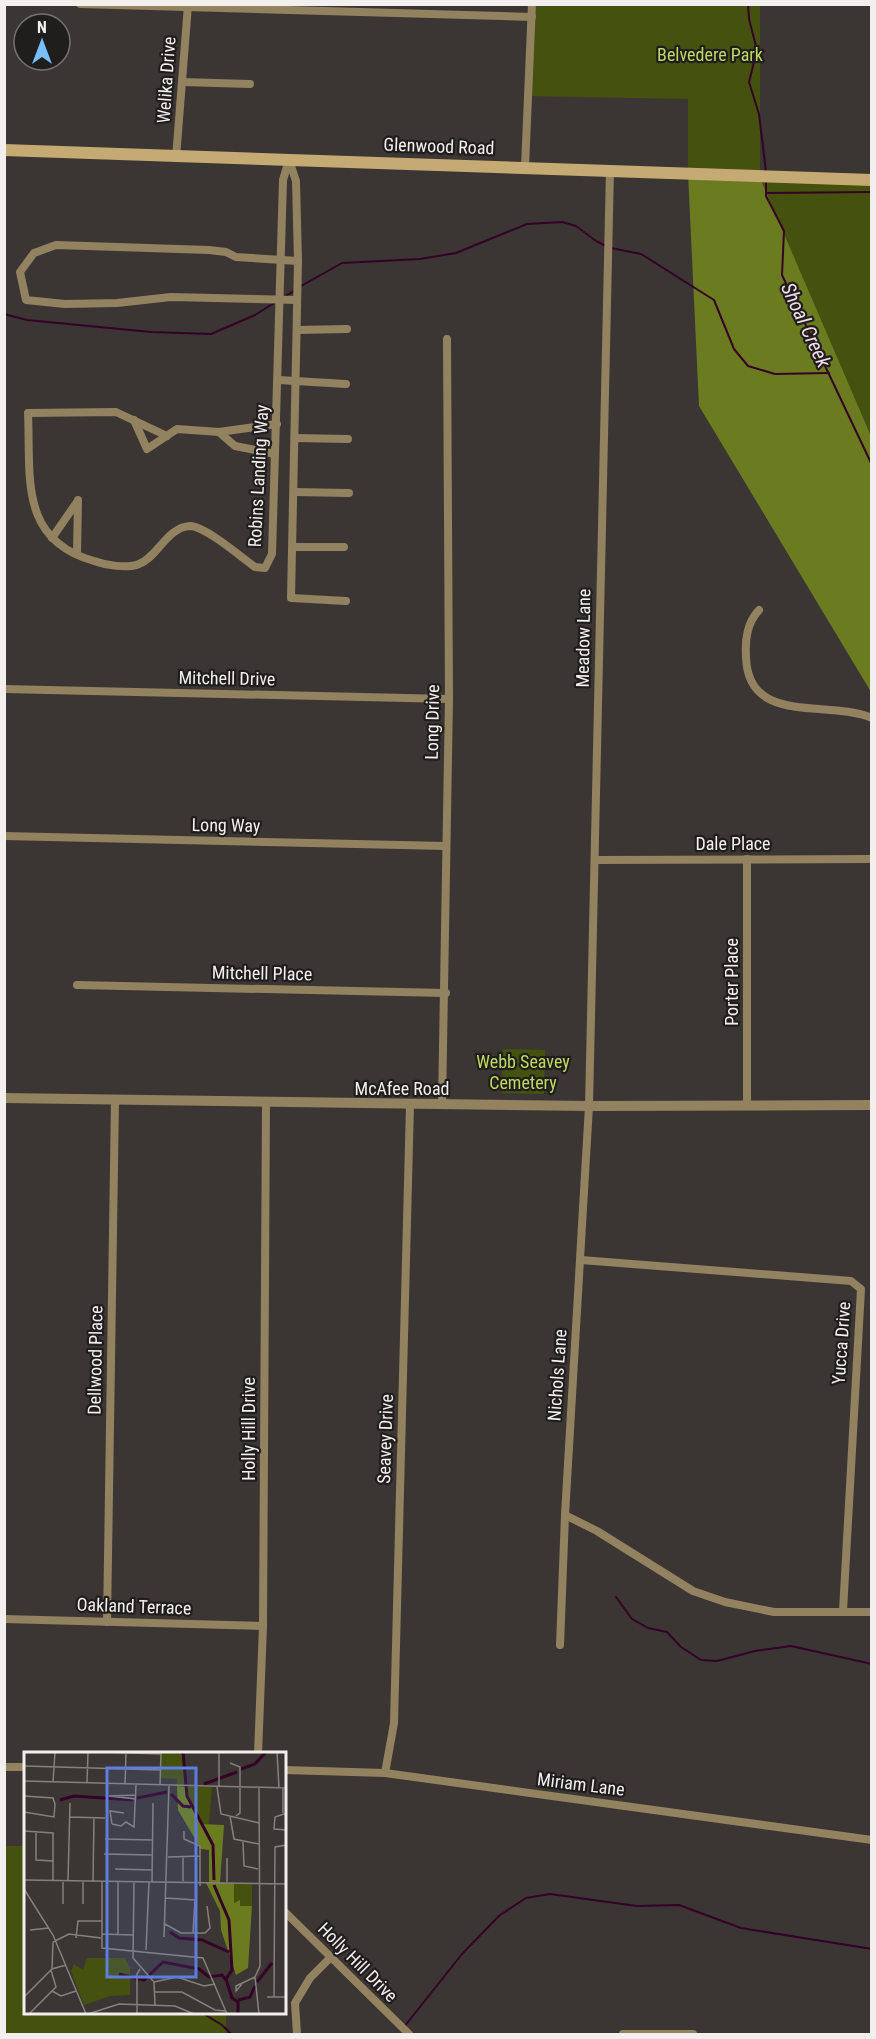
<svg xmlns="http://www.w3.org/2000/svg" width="876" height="2039" font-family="'Roboto Condensed',sans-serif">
<rect width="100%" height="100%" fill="#3b3633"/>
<g fill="#45520d">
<polygon points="529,5 760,5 760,177 871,180 871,436 760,178 688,173 688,99 527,96"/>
<polygon points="503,1049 545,1050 544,1094 502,1093"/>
<polygon points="4,1846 25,1846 26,2014 226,2014 226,2034 5,2034"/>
</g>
<polygon fill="#6a7c1f" points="688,173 760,178 871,436 871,692 699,406"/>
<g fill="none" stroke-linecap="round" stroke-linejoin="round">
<g stroke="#360126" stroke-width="2">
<polyline points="748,4 749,19 757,50 749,82 759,114 766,172"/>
<polyline points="766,180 766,196 784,231 782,275 872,465"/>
<polyline points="766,193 872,192"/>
<polyline points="611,248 641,254 714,300 734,349 748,366 775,374 829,373"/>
<polyline points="301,286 342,263 420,259 456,253 527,224 562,222 576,226 596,241 606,246"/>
<polyline points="284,297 294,291"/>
<polyline points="4,314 27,320 151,332 211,334 255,315 274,303"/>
<polyline points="616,1597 632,1619 648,1628 667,1632 681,1647 701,1660 717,1661 755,1651 791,1646 872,1664"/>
<polyline points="204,2014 222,2025 231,2034"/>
<polyline points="404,2027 462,1954 500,1915 526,1898 550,1894 637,1906 679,1905 741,1928 872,1949"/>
</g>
<g stroke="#92825f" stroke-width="8">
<polyline points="80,4 532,17"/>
<polyline points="182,82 250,84"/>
<polyline points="176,158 188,5"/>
<polyline points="289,160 296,181 298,261 291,598 346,601"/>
<polyline points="525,167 532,4"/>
<polyline points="297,300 171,297 117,303 65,304 26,300 20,272 34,253 56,245 209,250 226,252 236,257 298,261"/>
<polyline points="297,330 347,329"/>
<polyline points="279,380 346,384"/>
<polyline points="134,420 147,449 177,429 219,432 277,424"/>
<polyline points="219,432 235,446 275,454"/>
<path d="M167 436 116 412 28 413C31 475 18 540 94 561 105 565 127 569 139 564 158 557 167 527 190 526 205 526 241 557 255 567L265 568 272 554 283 180 289 160"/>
<polyline points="295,438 348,439"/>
<polyline points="294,492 349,493"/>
<polyline points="52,538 77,502"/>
<polyline points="293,547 344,547"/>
<polyline points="77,554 78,500"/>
<path d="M759 610C747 623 745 639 746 657 748 726 827 699 872 718"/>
<polyline points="4,689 449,699"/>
<polyline points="4,836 446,846"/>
<polyline points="747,859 747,1104"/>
<polyline points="595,860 872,859"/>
<polyline points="77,985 446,993"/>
<polyline points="442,1105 449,699 447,339"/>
<polyline points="581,1260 851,1281 861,1289 843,1611"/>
<polyline points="565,1515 597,1531 693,1591 725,1602 774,1612 872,1612"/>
<polyline points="4,1619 263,1626"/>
<polyline points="107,1622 115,1100"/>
<polyline points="560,1645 565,1515 589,1106 610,170"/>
<polyline points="258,1754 263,1626 266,1104"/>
<polyline points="4,1767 26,1767"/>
<polyline points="285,1770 385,1773 872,1840"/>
<polyline points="385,1773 394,1723 410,1105"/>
<polyline points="285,1912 409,2034"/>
<polyline points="297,2034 295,2003 310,1978 330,1958"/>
<polyline points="623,2034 693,2034"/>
</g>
<polyline stroke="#92825f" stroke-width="10" points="4,1098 589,1106 872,1105"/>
<polyline stroke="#c5ab73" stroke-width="12" points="4,150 872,180"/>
</g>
<g text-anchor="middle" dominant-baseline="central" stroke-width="4.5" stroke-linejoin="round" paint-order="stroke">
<g font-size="18" fill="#bfd963" stroke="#201e1d">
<text x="710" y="54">Belvedere Park</text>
<text x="523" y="1061">Webb Seavey<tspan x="523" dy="21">Cemetery</tspan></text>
</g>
<g font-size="18" fill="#f2efee" stroke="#201e1d">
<text transform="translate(166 80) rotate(-86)">Welika Drive</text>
<text transform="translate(439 146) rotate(2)">Glenwood Road</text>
<text transform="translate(258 476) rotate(-87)">Robins Landing Way</text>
<text transform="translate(583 638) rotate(-89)">Meadow Lane</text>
<text transform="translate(227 678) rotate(1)">Mitchell Drive</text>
<text transform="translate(432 722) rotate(-89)">Long Drive</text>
<text transform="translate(226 825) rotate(1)">Long Way</text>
<text x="733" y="843">Dale Place</text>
<text transform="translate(262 973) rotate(1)">Mitchell Place</text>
<text transform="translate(731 982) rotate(-90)">Porter Place</text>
<text x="402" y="1088">McAfee Road</text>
<text transform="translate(841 1343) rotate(-86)">Yucca Drive</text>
<text transform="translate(95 1360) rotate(-89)">Dellwood Place</text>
<text transform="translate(557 1375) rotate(-86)">Nichols Lane</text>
<text transform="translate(248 1429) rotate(-90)">Holly Hill Drive</text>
<text transform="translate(385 1439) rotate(-88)">Seavey Drive</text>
<text transform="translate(134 1606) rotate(2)">Oakland Terrace</text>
<text transform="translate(581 1784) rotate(7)">Miriam Lane</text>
<text transform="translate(358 1962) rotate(45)">Holly Hill Drive</text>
</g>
<g font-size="20" font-style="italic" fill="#f3dde9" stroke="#201e1d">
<text transform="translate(806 325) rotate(65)">Shoal Creek</text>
</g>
</g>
<g transform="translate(24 1752)">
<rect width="262" height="262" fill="#3b3633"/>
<path d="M137 0H160L161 34 188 35 185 72H177L161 35 153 34V27L137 26ZM210 131H228V154H216V149L210 151ZM63 206H101L106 216V243L86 244 60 253 47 219 50 212 59 218Z" fill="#45520d"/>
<path d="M153 34 161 35 177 72 200 73 196 131H210V151L216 148V154H228L224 216 212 223 197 178 196 159 182 131 185 130V98L177 97 154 58Z" fill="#6a7c1f"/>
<path fill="none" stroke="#360126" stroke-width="3" d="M159 0 163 44 189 93 190 128M217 17 231 12 242 0M180 32 213 20M147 42 159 54 167 55M113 46 143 40M36 48 50 44 109 48M190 133 205 168 208 218 202 227 208 246 214 250V262M146 180 155 186 178 188 205 200M95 222 120 228 139 210 175 217 185 225 198 223 202 228M233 230 248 211M214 248 226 245 231 234"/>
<path fill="none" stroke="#84807e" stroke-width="1.5" d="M78 0 137 2 136 33M253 0 255 36M206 11 216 15V61L212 64M0 14 137 18M0 29 263 36M29 30 31 0M63 31 64 0M101 33 102 1M193 35 197 62 235 71M195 35V0M259 36V61M0 44 29 46 31 52 30 65 0 60M112 47 85 44 112 43M263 61 251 65 250 77 263 78M206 64 210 87 235 92M45 65 81 66M88 72 97 74 102 70 110 75 112 33M88 72 86 59 100 61M0 79 29 81V128M12 79V108L29 109M160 79V87L176 94V134M81 87 129 88M219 90 220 114 234 117M80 102 128 103M159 104V129M144 105 176 104M91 117 128 118M0 128 263 132M39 128V152M44 128 46 51M69 129 70 65M78 129V196L179 206 203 262M110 129 109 206 130 230 131 253M128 130 129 51M203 130V106M0 137 29 183 62 262M142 146 171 148 169 181M59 152V129M141 172 157 181H181L186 176 183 154M6 178 25 176M78 182 110 183M94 183V129M140 185 145 34M52 186 54 169H78M29 190 45 182 77 186M122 198 125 130M28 217 29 190M231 225 236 214 235 36M231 225 235 262M130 230 153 225 180 234 191 232M218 232 212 239V234L231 225M28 239 37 244 52 239M131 240H158L191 258 202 259M0 245 28 217 42 213M243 245H263M250 245 251 95 263 93M5 262 32 235 27 218M64 262 95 252 151 254 170 262M113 262V222L116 217"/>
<path fill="#5d7edf" fill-opacity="0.15" stroke="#5d7edf" stroke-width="3" d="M83 16H172V225H83Z"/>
<rect width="262" height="262" fill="none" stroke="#f2efee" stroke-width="3"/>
</g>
<rect width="876" height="2039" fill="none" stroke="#f2efee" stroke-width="12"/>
<g transform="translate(42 42)"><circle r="28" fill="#201e1d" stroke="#747271" stroke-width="1.5"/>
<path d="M0-4.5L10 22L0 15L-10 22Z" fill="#76c0f7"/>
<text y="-9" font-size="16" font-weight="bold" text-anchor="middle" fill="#f2efee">N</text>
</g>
</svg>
